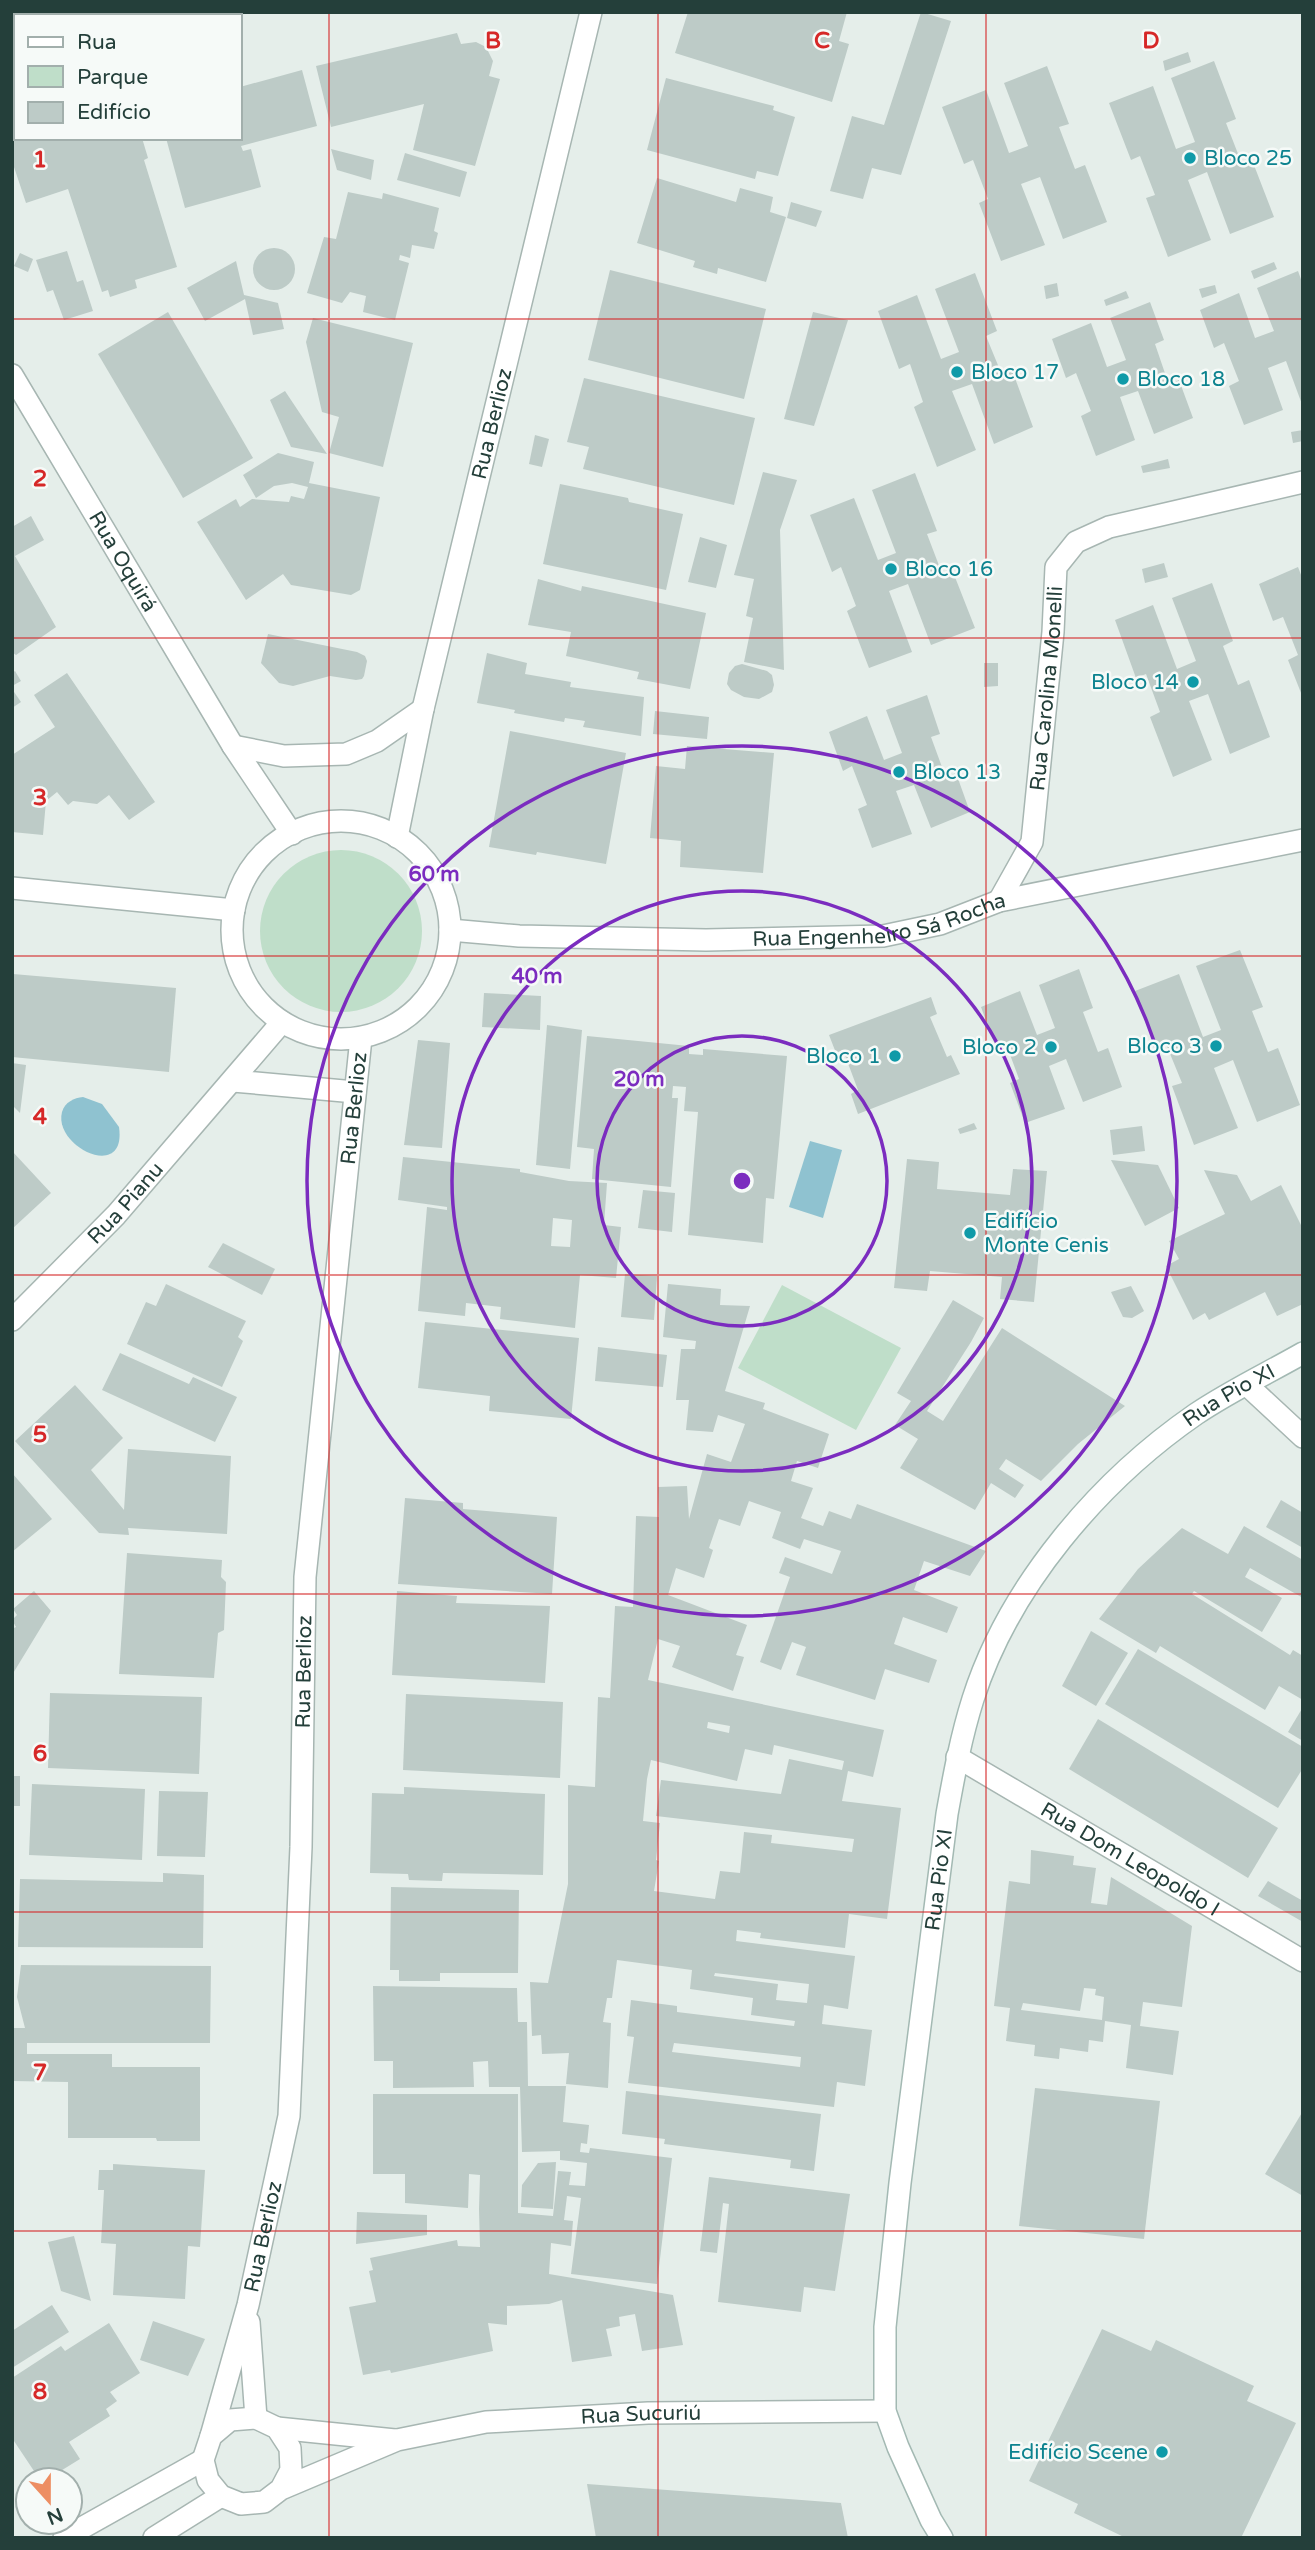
<svg xmlns="http://www.w3.org/2000/svg" width="1315" height="2550" font-family="'Varela Round',sans-serif">
<rect width="100%" height="100%" fill="#e5eeea"/>
<g fill="#bfdec9">
<circle cx="341" cy="931" r="81"/>
<polygon points="782,1285 901,1348 856,1430 738,1368"/>
</g>
<g fill="#8fc2d0">
<path d="M83 1097 102 1104 119 1127C127 1182 53 1147 62 1112 65 1102 74 1098 83 1097Z"/>
<polygon points="810,1141 842,1150 823,1218 789,1207"/>
</g>
<g fill="#bdcbc7" fill-rule="evenodd">
<polygon points="688,12 847,12 839,41 849,44 832,102 675,53"/>
<polygon points="921,12 951,21 901,175 872,168 863,199 830,191 852,116 884,125"/>
<polygon points="457,33 461,44 476,42 486,47 493,61 489,76 500,79 475,166 413,150 424,104 331,127 316,66"/>
<polygon points="1188,52 1191,62 1165,71 1163,61"/>
<polygon points="1214,61 1236,119 1226,123 1242,164 1252,160 1274,217 1230,234 1207,172 1188,180 1211,240 1168,257 1146,198 1155,195 1140,156 1131,160 1109,103 1153,86 1176,149 1195,142 1171,78"/>
<polygon points="1047,66 1069,124 1059,127 1075,169 1085,165 1107,222 1063,239 1040,177 1021,184 1045,245 1001,261 979,203 988,199 973,160 964,164 942,107 986,90 1009,153 1028,146 1004,83"/>
<polygon points="302,70 317,126 241,146 243,151 251,149 261,187 185,208 166,138 240,138 240,87"/>
<polygon points="666,78 774,106 773,110 795,117 778,176 757,171 755,179 647,150"/>
<polygon points="20,138 142,138 148,158 144,160 177,267 135,280 137,288 110,297 108,290 102,292 68,189 26,203 12,161 12,141"/>
<polygon points="331,149 374,160 371,180 337,170"/>
<polygon points="405,153 467,172 460,197 397,180"/>
<polygon points="657,178 736,202 740,188 773,197 770,212 786,217 766,282 718,268 717,274 693,267 695,261 637,243"/>
<polygon points="348,192 382,199 383,193 439,208 434,231 438,233 434,249 412,245 410,258 400,255 399,260 409,263 395,320 363,312 366,296 350,292 342,303 307,293 324,237 336,239"/>
<polygon points="791,202 822,211 816,227 787,218"/>
<circle cx="274" cy="269" r="21"/>
<polygon points="67,251 77,282 83,280 93,311 64,320 53,290 47,292 36,260"/>
<polygon points="20,253 33,259 28,272 14,266"/>
<polygon points="236,261 244,295 278,303 284,329 253,335 245,299 205,321 187,288"/>
<polygon points="1274,262 1277,269 1254,279 1251,271"/>
<polygon points="610,270 766,309 744,399 588,360"/>
<polygon points="1298,271 1303,285 1303,407 1286,361 1268,368 1283,410 1244,425 1229,386 1239,381 1224,343 1214,348 1200,310 1239,293 1255,338 1274,331 1257,288"/>
<polygon points="975,273 997,331 986,336 1002,375 1012,370 1033,427 994,444 972,384 952,391 976,450 937,467 914,407 923,402 910,364 899,369 878,311 917,295 941,359 959,352 935,289"/>
<polygon points="1057,283 1059,296 1046,299 1044,286"/>
<polygon points="1215,285 1217,293 1202,298 1199,289"/>
<polygon points="1126,291 1129,298 1106,306 1104,300"/>
<polygon points="1150,302 1164,340 1155,344 1169,385 1179,380 1193,418 1154,434 1138,391 1120,397 1135,440 1096,456 1081,416 1091,411 1076,373 1066,378 1052,339 1091,323 1107,367 1126,360 1110,318"/>
<polygon points="168,312 253,458 183,498 98,354"/>
<polygon points="813,312 848,320 814,426 784,419"/>
<polygon points="313,318 413,343 383,467 329,453 339,417 322,412 306,342"/>
<polygon points="584,378 755,418 734,505 583,469 589,447 567,442"/>
<polygon points="285,391 327,454 291,447 270,400"/>
<polygon points="1303,430 1303,441 1293,443 1291,432"/>
<polygon points="535,435 549,439 542,467 529,464"/>
<polygon points="278,453 314,462 309,483 380,497 360,590 351,595 291,585 283,574 246,600 197,522 236,499 240,507 252,499 289,502 291,496 304,499 308,487 292,483 274,486 256,498 243,475"/>
<polygon points="1168,459 1170,468 1143,473 1141,466"/>
<polygon points="763,472 797,480 780,530 784,670 744,662 753,618 746,616 754,579 734,575"/>
<polygon points="915,473 937,531 927,534 943,576 953,572 975,628 931,645 908,584 889,591 912,652 869,668 847,611 856,606 841,567 832,572 810,515 854,498 878,560 896,553 872,490"/>
<polygon points="560,484 628,498 629,502 683,514 666,590 543,564"/>
<polygon points="31,516 44,540 15,556 56,627 16,655 12,652 12,527"/>
<polygon points="700,537 727,545 716,588 688,582"/>
<polygon points="1164,563 1168,577 1145,583 1142,569"/>
<polygon points="1298,567 1303,580 1303,698 1288,660 1298,655 1283,617 1273,621 1259,584"/>
<polygon points="538,579 581,591 582,586 706,613 690,689 637,679 639,672 566,656 571,632 528,625"/>
<polygon points="1212,583 1233,641 1223,646 1238,685 1249,680 1270,737 1230,754 1208,694 1189,701 1212,760 1173,777 1150,717 1160,712 1146,674 1136,678 1115,620 1153,605 1177,669 1196,661 1172,598"/>
<polygon points="268,634 357,652 365,656 367,661 364,676 362,679 356,680 330,676 293,686 279,683 261,663"/>
<polygon points="487,653 527,663 525,674 571,682 570,687 644,697 641,736 583,727 585,721 565,718 564,722 514,713 515,710 477,703"/>
<polygon points="984,663 998,663 998,686 984,687"/>
<polygon points="742,664 767,671 772,675 774,685 772,692 759,699 744,697 731,690 727,684 729,673 735,666"/>
<polygon points="15,671 21,681 12,686 12,673"/>
<polygon points="67,673 155,802 129,820 109,795 97,804 73,801 68,805 57,792 46,801 43,835 12,832 12,755 55,727 34,695"/>
<polygon points="12,689 21,702 12,708"/>
<polygon points="927,695 940,734 931,737 946,778 956,773 970,812 931,828 914,785 896,791 912,834 872,848 858,809 867,805 852,766 843,771 829,732 867,716 884,760 902,753 886,710"/>
<polygon points="655,711 709,717 707,739 653,734"/>
<polygon points="510,731 626,753 606,864 537,852 536,855 489,847"/>
<polygon points="687,746 774,753 763,873 680,867 681,841 650,838 656,766 685,769"/>
<polygon points="1240,950 1263,1007 1252,1011 1268,1052 1278,1048 1300,1105 1257,1122 1233,1060 1214,1068 1238,1128 1194,1145 1172,1086 1182,1083 1166,1044 1157,1048 1135,991 1179,974 1203,1037 1221,1030 1196,966"/>
<polygon points="1079,969 1093,1008 1083,1012 1098,1052 1108,1048 1122,1087 1083,1102 1066,1059 1049,1066 1065,1109 1025,1123 1010,1083 1019,1079 1005,1041 995,1045 981,1007 1020,991 1037,1035 1055,1028 1039,985"/>
<polygon points="13,974 176,988 169,1072 12,1057"/>
<polygon points="484,993 541,996 540,1030 482,1027"/>
<polygon points="931,997 937,1014 930,1017 947,1057 951,1055 960,1074 858,1114 851,1094 858,1090 843,1050 836,1053 829,1035"/>
<polygon points="547,1025 582,1030 570,1169 536,1165"/>
<polygon points="587,1036 689,1046 689,1054 703,1055 703,1049 787,1056 774,1199 766,1198 763,1243 688,1235 698,1112 684,1111 686,1087 673,1086 672,1098 678,1098 671,1187 592,1179 594,1149 577,1147"/>
<polygon points="418,1040 450,1043 442,1148 404,1145"/>
<polygon points="12,1063 26,1065 20,1113 12,1105"/>
<polygon points="974,1123 977,1129 960,1134 958,1129"/>
<polygon points="1142,1126 1145,1151 1113,1155 1110,1130"/>
<polygon points="12,1151 51,1193 12,1229"/>
<path d="M403 1157 520 1169V1172L569 1181 607 1183 604 1225 621 1227 616 1278 580 1275 575 1328 500 1319 501 1307 466 1303 465 1316 418 1311 427 1207 447 1210V1207L398 1200ZM553 1218 572 1220 570 1247 551 1246Z"/>
<polygon points="907,1159 939,1162 937,1189 1010,1195 1013,1169 1047,1171 1034,1302 1000,1299 1002,1277 930,1271 927,1291 894,1288"/>
<polygon points="1111,1160 1158,1165 1179,1208 1145,1226"/>
<polygon points="1204,1170 1237,1175 1251,1201 1281,1185 1303,1229 1303,1304 1277,1316 1265,1292 1209,1320 1205,1313 1193,1320 1166,1266 1179,1259 1169,1241 1225,1214"/>
<polygon points="643,1190 675,1193 672,1232 638,1228"/>
<polygon points="223,1243 275,1269 262,1295 208,1267"/>
<polygon points="625,1274 657,1276 654,1320 621,1317"/>
<polygon points="166,1284 246,1321 238,1337 243,1341 222,1387 127,1344 146,1302 156,1306"/>
<path d="M668 1284 721 1289 720 1305 750 1306 725 1391 765 1403 763 1409 829 1434 818 1468 797 1461 791 1481 813 1488 801 1518 823 1526 829 1511 851 1519 857 1504 986 1551 970 1576 924 1561 914 1590 958 1607 947 1633 903 1617 894 1644 937 1660 929 1683 885 1669 875 1700 796 1675 806 1647 792 1642 781 1670 760 1662 790 1577 779 1573 785 1557 832 1574 841 1551 804 1539 800 1549 772 1538 781 1512 749 1501 740 1526 719 1519 709 1548 713 1550 704 1578 676 1568 668 1595 747 1625 736 1655 744 1657 733 1691 672 1667 680 1646 658 1639 648 1680 884 1730 873 1777 848 1771 842 1801 901 1808 887 1919 849 1914 845 1948 760 1938 761 1933 737 1930 736 1941 855 1956 848 2009 824 2005 822 2024 872 2030 865 2086 837 2082 834 2107 628 2083 634 2037 627 2036 631 2000 677 2006V2012L794 2026 795 2021 751 2015 753 1998 690 1989 692 1970 617 1960 612 1998H607L603 2022 611 2023 608 2088 566 2084 569 2053 542 2054 541 2035 532 2036 530 1982 548 1983 568 1884V1785L595 1787 598 1697 610 1698 615 1606 633 1607 636 1516 659 1517 658 1487 687 1486 689 1519 707 1454 731 1462 745 1424 718 1415 713 1432 686 1430 689 1400H676L681 1349H695L696 1341 663 1337ZM708 1722 730 1726 729 1733 707 1728ZM774 1745 844 1761 842 1770 789 1759 781 1794 661 1780 656 1816 854 1839 852 1852 771 1843 772 1835 744 1832 740 1873 720 1871 715 1899 654 1891 659 1861 656 1860 660 1823 643 1821 647 1779 651 1760 737 1781 745 1749 772 1755ZM715 1973 809 1984 807 2003 776 2000 778 1984 714 1976ZM674 2043 801 2057 800 2067 672 2052Z"/>
<polygon points="1131,1286 1144,1311 1132,1318 1123,1317 1111,1292"/>
<polygon points="953,1300 984,1318 971,1342 927,1411 943,1421 1002,1328 1125,1406 1078,1444 1041,1481 1006,1459 999,1469 1024,1485 1015,1498 991,1483 975,1510 900,1468 918,1439 895,1425 911,1401 897,1393"/>
<polygon points="425,1322 579,1338 571,1419 489,1411 490,1396 418,1388"/>
<polygon points="598,1347 667,1355 663,1387 595,1381"/>
<polygon points="120,1353 189,1384 193,1377 237,1397 215,1442 102,1390"/>
<polygon points="75,1385 123,1438 91,1470 124,1510 128,1449 231,1456 227,1534 128,1528 129,1535 99,1533 15,1441"/>
<polygon points="12,1473 52,1519 12,1552"/>
<polygon points="405,1498 463,1503 463,1509 557,1517 552,1594 398,1584"/>
<polygon points="1281,1500 1303,1513 1303,1548 1266,1527"/>
<polygon points="1244,1526 1303,1560 1303,1598 1250,1568 1245,1577 1282,1598 1262,1632 1194,1591 1192,1594 1290,1655 1293,1650 1303,1656 1303,1700 1279,1686 1265,1710 1160,1646 1156,1653 1099,1619 1138,1569 1182,1528 1228,1554"/>
<polygon points="127,1553 222,1560 221,1577 226,1582 224,1630 218,1633 214,1678 119,1674"/>
<polygon points="34,1591 51,1611 12,1675 12,1629 16,1627 12,1620 17,1615 13,1609"/>
<polygon points="397,1591 457,1596 456,1603 550,1606 545,1683 392,1675"/>
<polygon points="1091,1631 1128,1653 1096,1706 1062,1686"/>
<polygon points="1138,1649 1303,1747 1303,1768 1278,1808 1105,1704"/>
<polygon points="50,1693 202,1697 199,1774 48,1768"/>
<polygon points="406,1694 563,1702 560,1778 403,1770"/>
<polygon points="1303,1707 1303,1741 1288,1732"/>
<polygon points="1098,1719 1278,1828 1248,1878 1069,1769"/>
<rect x="12" y="1776" width="8" height="30"/>
<polygon points="32,1784 145,1789 142,1860 29,1855"/>
<polygon points="404,1787 545,1794 543,1875 443,1873 442,1881 409,1880 408,1874 370,1873 372,1793 404,1794"/>
<polygon points="159,1791 208,1792 205,1857 157,1856"/>
<path d="M1031 1850 1074 1856 1073 1865 1096 1868 1091 1903 1107 1905 1111 1877 1192 1926 1182 2007 1143 2002 1140 2026 1179 2031 1173 2075 1126 2068 1131 2025 1105 2021 1103 2042 1089 2040 1088 2052 1060 2048 1059 2059 1034 2056 1035 2045 1006 2041 1010 2008 994 2006 1009 1881 1030 1884ZM1084 1988 1096 1989 1095 1995 1104 1997 1102 2020 1021 2010 1023 2003 1080 2011Z"/>
<polygon points="163,1873 204,1875 203,1948 18,1947 20,1879 163,1882"/>
<polygon points="1268,1881 1303,1901 1303,1922 1258,1896"/>
<polygon points="391,1887 519,1890 518,1973 440,1973 440,1981 399,1981 399,1970 390,1970"/>
<polygon points="21,1965 211,1966 210,2043 27,2043 27,2054 112,2054 112,2067 200,2067 200,2141 157,2141 156,2138 68,2138 68,2082 12,2081 12,2028 25,2028 17,1997"/>
<polygon points="373,1986 517,1988 518,2022 527,2022 528,2086 566,2086 563,2122 589,2125 587,2144 581,2143 580,2152 589,2153 590,2148 672,2158 657,2284 571,2274 581,2198 567,2196 564,2220 573,2221 571,2246 551,2243 549,2274 673,2295 683,2345 642,2351 635,2314 619,2317 620,2326 606,2329 612,2356 572,2362 562,2300 549,2304 507,2306 507,2325 488,2323 493,2351 391,2373 390,2370 363,2375 349,2307 376,2302 369,2271 373,2270 370,2258 457,2240 458,2246 480,2247 479,2209 480,2175 469,2174 468,2208 405,2203 405,2174 373,2174 373,2094 518,2094 518,2213 553,2216 558,2171 571,2172 569,2185 585,2186 587,2163 560,2160 560,2151 522,2152 520,2087 489,2087 488,2061 473,2062 474,2087 393,2088 393,2061 374,2061"/>
<polygon points="1035,2088 1160,2101 1144,2239 1019,2226"/>
<polygon points="626,2091 821,2114 814,2171 790,2168 791,2160 664,2144 665,2139 622,2134"/>
<polygon points="1303,2111 1303,2196 1265,2174"/>
<polygon points="556,2162 553,2209 521,2207 522,2185 538,2163"/>
<polygon points="113,2164 205,2170 200,2247 188,2246 185,2299 113,2295 116,2244 101,2243 104,2190 98,2190 99,2170 113,2170"/>
<polygon points="709,2177 850,2194 835,2291 804,2287 801,2312 718,2302 729,2204 723,2203 717,2253 700,2251"/>
<polygon points="357,2212 427,2215 427,2235 356,2244"/>
<polygon points="74,2236 91,2301 61,2291 48,2242"/>
<polygon points="52,2305 69,2332 12,2368 12,2331"/>
<polygon points="153,2321 205,2339 188,2376 140,2360"/>
<polygon points="109,2323 140,2373 110,2392 117,2401 106,2409 110,2416 69,2442 80,2459 46,2480 40,2480 12,2438 12,2378 61,2346 65,2351"/>
<polygon points="1102,2329 1151,2351 1156,2340 1254,2386 1247,2401 1296,2423 1241,2538 1126,2538 1074,2513 1078,2504 1029,2481"/>
<polygon points="587,2484 841,2503 848,2538 596,2538"/>
</g>
<g fill="none" stroke-linecap="round" stroke-linejoin="round">
<defs>
<g id="street">
<polyline points="172,16 183,12"/>
<polyline points="12,67 16,66"/>
<path id="s1" d="M12 375 233 746 292 834"/>
<polyline points="233,746 284,756 346,754 377,741 423,709"/>
<circle cx="341" cy="930" r="109"/>
<path id="s2" d="M397 837 423 709 591 12"/>
<polyline points="12,888 234,910"/>
<path id="s3" d="M999 901 1032 842 1053 632 1056 567 1076 542 1109 527 1303 482"/>
<path id="s4" d="M450 930 519 936 706 940 883 936 940 924 999 901 1303 840"/>
<polyline points="233,1081 355,1092"/>
<path id="s5" d="M12 1320 116 1215 282 1022"/>
<polyline points="1247,1385 1303,1437"/>
<path id="s6" d="M957 1757 1303 1961"/>
<polyline points="249,2322 256,2418"/>
<polyline points="277,2428 395,2440"/>
<path id="s7" d="M211 2436 248 2305 289 2116 301 1847 305 1577 361 1038"/>
<path id="s8" d="M281 2489 291 2470 290 2448 277 2428 256 2418 230 2420 211 2436 203 2460 208 2480 221 2496 241 2504 264 2502 281 2489 397 2440 486 2422 648 2413 885 2411"/>
<polyline points="64,2538 203,2460"/>
<polyline points="154,2538 221,2496"/>
</g>
<g id="secondary">
<path id="s9" d="M942 2538 931 2520 898 2447 885 2411V2327L900 2183 947 1814C954 1775 961 1737 973 1699 1009 1586 1099 1481 1196 1414 1230 1391 1268 1373 1303 1353"/>
</g>
</defs>
<use href="#street" stroke="#a7b6b2" stroke-width="24"/>
<use href="#secondary" stroke="#a3b9b3" stroke-width="24"/>
<use href="#street" stroke="#fff" stroke-width="21"/>
<use href="#secondary" stroke="#fff" stroke-width="21"/>
</g>
<path fill="none" stroke="#d62828" stroke-width="2" stroke-opacity="0.55" d="M329 12V2538M658 12V2538M986 12V2538M12 319H1303M12 638H1303M12 956H1303M12 1275H1303M12 1594H1303M12 1912H1303M12 2231H1303"/>
<g fill="none" stroke="#7b2cbf" stroke-width="3.5">
<circle cx="742" cy="1181" r="145"/>
<circle cx="742" cy="1181" r="290"/>
<circle cx="742" cy="1181" r="435"/>
</g>
<g fill="#0f9aa8" stroke="#f6faf8" stroke-width="2.5">
<circle cx="1190" cy="158" r="7"/>
<circle cx="957" cy="372" r="7"/>
<circle cx="1123" cy="379" r="7"/>
<circle cx="891" cy="569" r="7"/>
<circle cx="1193" cy="682" r="7"/>
<circle cx="899" cy="772" r="7"/>
<circle cx="1216" cy="1046" r="7"/>
<circle cx="1051" cy="1047" r="7"/>
<circle cx="895" cy="1056" r="7"/>
<circle cx="970" cy="1233" r="7"/>
<circle cx="1162" cy="2452" r="7"/>
</g>
<g text-anchor="middle" dominant-baseline="central" stroke-width="5" stroke-linejoin="round" paint-order="stroke">
<g font-size="21" fill="#0d838f" stroke="#f6faf8" text-anchor="start">
<text x="1204" y="158">Bloco 25</text>
<text x="971" y="372">Bloco 17</text>
<text x="1137" y="379">Bloco 18</text>
<text x="905" y="569">Bloco 16</text>
<text x="1179" y="682" text-anchor="end">Bloco 14</text>
<text x="913" y="772">Bloco 13</text>
<text x="1202" y="1046" text-anchor="end">Bloco 3</text>
<text x="1037" y="1047" text-anchor="end">Bloco 2</text>
<text x="881" y="1056" text-anchor="end">Bloco 1</text>
<text x="984" y="1221">Edifício<tspan x="984" dy="24">Monte Cenis</tspan></text>
<text x="1148" y="2452" text-anchor="end">Edifício Scene</text>
</g>
<g font-size="21" fill="#243f3a" stroke="#f6faf8">
<text stroke="none"><textPath href="#s2" startOffset="424">Rua Berlioz</textPath></text>
<text stroke="none"><textPath href="#s1" startOffset="217">Rua Oquirá</textPath></text>
<text stroke="none"><textPath href="#s3" startOffset="222">Rua Carolina Monelli</textPath></text>
<text stroke="none"><textPath href="#s4" startOffset="432">Rua Engenheiro Sá Rocha</textPath></text>
<text stroke="none"><textPath href="#s7" startOffset="1340">Rua Berlioz</textPath></text>
<text stroke="none"><textPath href="#s5" startOffset="163">Rua Pianu</textPath></text>
<text stroke="none"><textPath href="#s9" startOffset="1264">Rua Pio XI</textPath></text>
<text stroke="none"><textPath href="#s7" startOffset="774">Rua Berlioz</textPath></text>
<text stroke="none"><textPath href="#s6" startOffset="201">Rua Dom Leopoldo I</textPath></text>
<text stroke="none"><textPath href="#s9" startOffset="674">Rua Pio XI</textPath></text>
<text stroke="none"><textPath href="#s7" startOffset="206">Rua Berlioz</textPath></text>
<text stroke="none"><textPath href="#s8" startOffset="646">Rua Sucuriú</textPath></text>
</g>
</g>
<g font-size="23" text-anchor="middle" font-weight="bold" fill="#d62828" stroke="#f6faf8" stroke-width="5" stroke-linejoin="round" paint-order="stroke">
<text x="493" y="48">B</text>
<text x="822" y="48">C</text>
<text x="1151" y="48">D</text>
<text x="40" y="167">1</text>
<text x="40" y="486">2</text>
<text x="40" y="805">3</text>
<text x="40" y="1124">4</text>
<text x="40" y="1442">5</text>
<text x="40" y="1761">6</text>
<text x="40" y="2080">7</text>
<text x="40" y="2399">8</text>
</g>
<circle cx="742" cy="1181" r="10" fill="#7b2cbf" stroke="#f6faf8" stroke-width="3.5"/>
<g font-size="21" text-anchor="middle" font-weight="bold" fill="#7b2cbf" stroke="#f6faf8" stroke-width="5" stroke-linejoin="round" paint-order="stroke">
<text x="434" y="881">60 m</text>
<text x="537" y="983">40 m</text>
<text x="639" y="1086">20 m</text>
</g>
<rect width="1315" height="2550" fill="none" stroke="#243f3a" stroke-width="28"/>
<rect x="14" y="14" width="228" height="126" fill="#f6faf8" stroke="#a2afac" stroke-width="2"/>
<rect x="28" y="37" width="35" height="10" fill="#ffffff" stroke="#a2afac" stroke-width="2"/>
<text x="77" y="49" font-size="21" fill="#243f3a">Rua</text>
<rect x="28" y="66" width="35" height="21" fill="#bfdec9" stroke="#a2afac" stroke-width="2"/>
<text x="77" y="84" font-size="21" fill="#243f3a">Parque</text>
<rect x="28" y="102" width="35" height="21" fill="#bdcbc7" stroke="#a2afac" stroke-width="2"/>
<text x="77" y="119" font-size="21" fill="#243f3a">Edifício</text>
<g transform="translate(49 2501) rotate(159)"><circle r="33" fill="#f6faf8" stroke="#a2afac" stroke-width="2"/>
<path d="M0-5L12 26L0 18L-12 26Z" fill="#ed8e63"/>
<text y="-10" font-size="19" font-weight="bold" text-anchor="middle" fill="#243f3a">N</text>
</g>
</svg>
